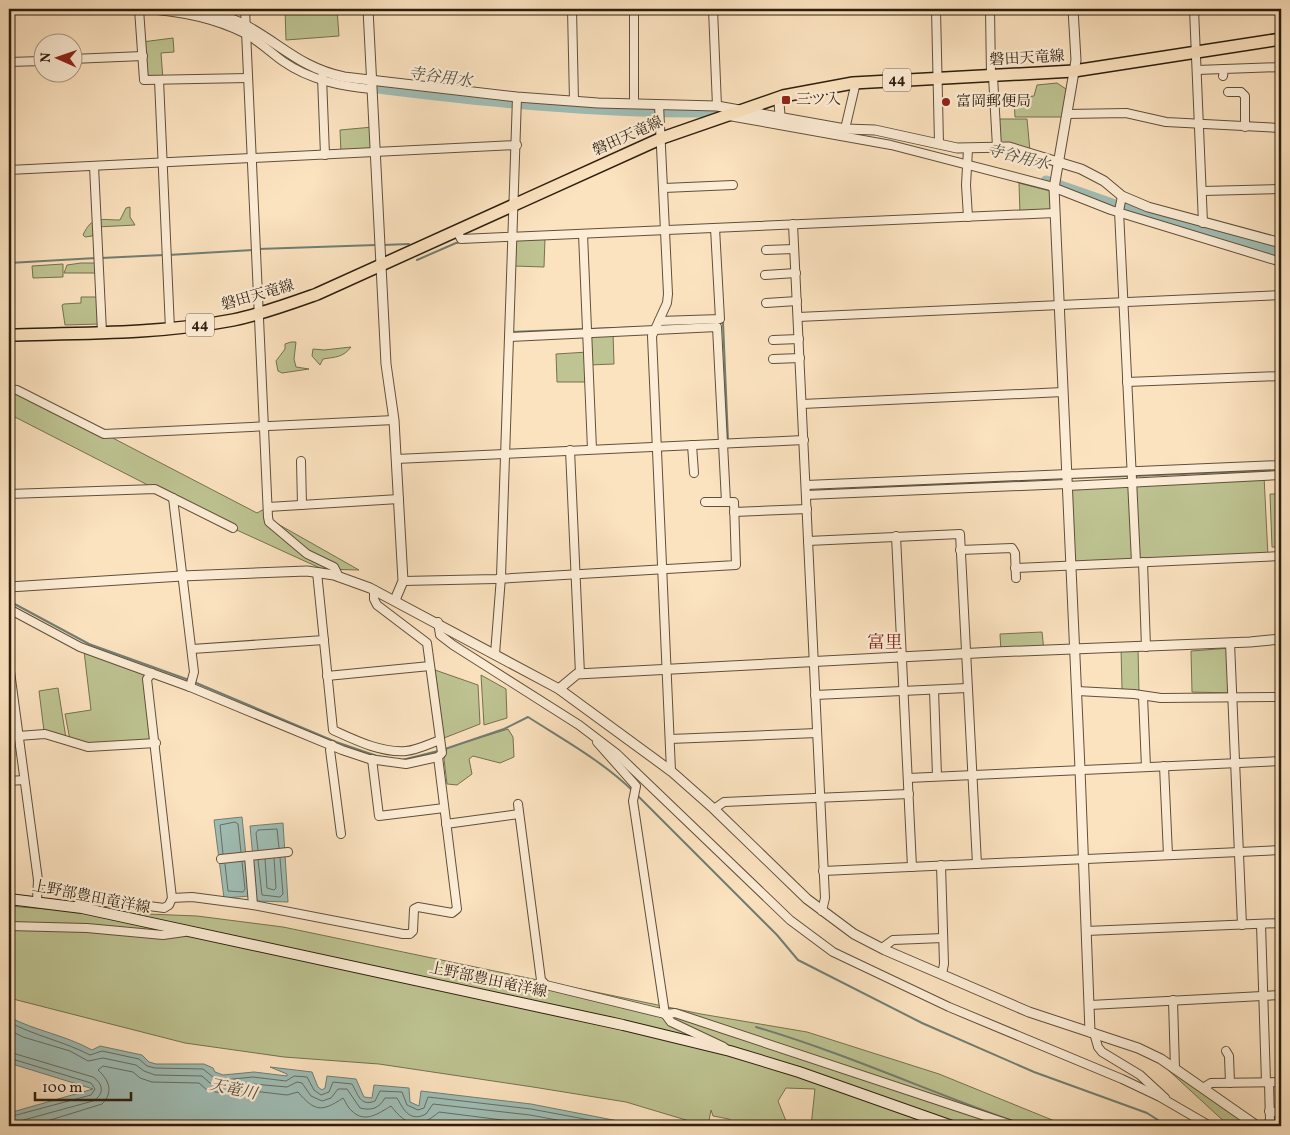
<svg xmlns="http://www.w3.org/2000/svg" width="1290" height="1135" font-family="Vollkorn,'Noto Serif JP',serif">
<rect width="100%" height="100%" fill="#fce3c0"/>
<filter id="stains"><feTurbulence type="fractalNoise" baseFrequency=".004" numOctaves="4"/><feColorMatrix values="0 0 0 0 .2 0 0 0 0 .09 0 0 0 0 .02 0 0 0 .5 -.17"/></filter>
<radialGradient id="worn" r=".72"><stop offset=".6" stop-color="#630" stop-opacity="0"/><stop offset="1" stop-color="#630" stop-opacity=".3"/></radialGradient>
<g fill="#bec492" stroke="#767150">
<polygon points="285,9 337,9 339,36 286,40"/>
<polygon points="173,38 174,52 161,53 163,80 144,80 142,42"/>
<polygon points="1057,83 1069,91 1064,117 1015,117 1014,98 1034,96 1037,85"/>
<polygon points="999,119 1027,119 1030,151 999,143"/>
<polygon points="373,127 374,153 341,154 340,130"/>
<polygon points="1019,183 1050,191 1052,213 1020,215"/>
<path d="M130 207V217L135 225 97 227 92 236 85 237 83 235C92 215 101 220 120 220L126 208Z"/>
<polygon points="545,238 544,267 514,266 515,239"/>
<polygon points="81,263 96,263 96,273 64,273 67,265"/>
<polygon points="63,264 63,277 33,278 32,266"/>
<polygon points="81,297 97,297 99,324 65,325 62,305 64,304 81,303"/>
<polygon points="613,332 614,364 589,365 589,382 557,382 556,354 588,352 587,333"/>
<polygon points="291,342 296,342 294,359 296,367 309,369 282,373 278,371 276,361 285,349 285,344"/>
<path d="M351 347C343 358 334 357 323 359L320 365 312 356 313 349 324 350Z"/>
<polygon points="9,384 257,513 268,507 269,519 359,570 322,569 228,526 9,414"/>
<polygon points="1264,476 1268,556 1071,565 1067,486"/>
<polygon points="1270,494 1281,494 1281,547 1272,547"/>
<polygon points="1042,632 1044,651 1001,653 1000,634"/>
<polygon points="1138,647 1139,692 1122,689 1121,648"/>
<polygon points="1231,648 1232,693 1192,692 1191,651"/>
<polygon points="84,651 142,672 144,675 152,740 89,744 70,740 65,714 91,710"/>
<polygon points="435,670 478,685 480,724 444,738"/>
<polygon points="481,675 506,689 507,718 484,725"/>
<polygon points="58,688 66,738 44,731 39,691"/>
<polygon points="508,729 513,737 514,757 500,763 473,756 469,759 472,774 457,785 447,784 444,759 447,748"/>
<polygon points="9,906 72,911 197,916 283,927 701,1014 807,1032 939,1074 1067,1126 811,1126 815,1089 786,1088 778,1101 788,1126 738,1126 729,1119 713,1116 711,1110 708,1126 706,1126 626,1102 533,1087 379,1064 284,1057 185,1043 9,998"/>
<polygon points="1166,1068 1259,1126 1229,1126"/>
</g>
<g fill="#a0beb6" stroke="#727e72">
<polygon points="242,817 250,896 224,898 214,820"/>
<polygon points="283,823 288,902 257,901 250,826"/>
<path d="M9 1017C36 1031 65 1035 92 1050L100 1046 142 1055 149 1062 156 1064H204L213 1068 215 1072 223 1075 254 1072 287 1076V1074L270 1067 312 1072 318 1087 322 1090 325 1088 327 1076 356 1079 364 1097 372 1098 374 1085 409 1088 410 1102 419 1106 421 1091 531 1104 644 1126H9V1113L93 1089 9 1063Z"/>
</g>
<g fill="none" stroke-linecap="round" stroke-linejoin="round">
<g stroke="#666e62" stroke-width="1">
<polyline points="258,850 256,833 258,830 277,829 279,848"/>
<polyline points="223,854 220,825 235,822 238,824 241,852"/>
<polyline points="265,859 267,888 274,890 276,888 274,858"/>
<polyline points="258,860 262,895 280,897 283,894 280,858"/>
<polyline points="225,864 228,891 243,892 245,889 242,862"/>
<path d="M9 1022C35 1036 63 1041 90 1055L102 1051 139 1059 147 1066 155 1068 203 1069 213 1077 223 1080 253 1077 286 1081 294 1076 307 1077 314 1090 321 1095 329 1092 333 1082 352 1084C358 1094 360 1107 375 1101L380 1091 402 1092 407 1105 418 1110 424 1108 428 1097 531 1109 622 1126"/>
<path d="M9 1030 23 1037 70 1051 88 1061 103 1058 136 1065 144 1071 155 1075 202 1076 210 1083 222 1086 253 1084 287 1087 297 1082 302 1083 311 1096 322 1101 331 1098 338 1089H347L360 1108C372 1111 379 1108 385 1098H397C403 1108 409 1123 426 1114L433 1104 530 1115 590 1126"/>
<path d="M9 1052 93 1077C104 1084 104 1095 93 1101L9 1124"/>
<polyline points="9,1058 91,1083 95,1089 91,1095 9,1117"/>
<path d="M31 1126 102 1104C114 1092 109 1080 98 1070L103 1066 133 1072 140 1078 152 1082 199 1083 207 1090 221 1093 253 1091 287 1095 298 1092C315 1112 322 1112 343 1098 346 1102 347 1107 352 1111 365 1124 379 1113 391 1106 407 1127 419 1129 439 1112L550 1126"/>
</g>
<g stroke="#727e72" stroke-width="2">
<polyline points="383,245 409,244"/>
<polyline points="258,249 376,245"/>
<polyline points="168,255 253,250"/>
<polyline points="101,258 164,255"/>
<polyline points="417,260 456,243 468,242"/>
<polyline points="9,263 96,258"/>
<polyline points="721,322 723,322 728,440"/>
<polyline points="659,326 684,324"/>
<polyline points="589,329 647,327"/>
<polyline points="511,332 584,329"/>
<polyline points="728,445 729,447 789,444"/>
<polyline points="1134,476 1279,470"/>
<polyline points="1069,478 1130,476"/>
<polyline points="807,491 1065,478"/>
<polyline points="9,601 89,644 189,680"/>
<polyline points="194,682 336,742 377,756 394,759"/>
<path d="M445 749 504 729 528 717C564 740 602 761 633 791"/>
<polyline points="402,760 438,751"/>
<polyline points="636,794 777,935 798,960 922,1023 1034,1072 1147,1113 1158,1120 1161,1126"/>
<path d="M756 1027C848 1054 936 1095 1027 1126"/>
</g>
<g stroke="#a0beb6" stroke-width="11">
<polyline points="181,9 201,14"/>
<polyline points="265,43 299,67 327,79"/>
<path d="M362 86C479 101 596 113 714 112"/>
<polyline points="1046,181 1115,205 1281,252"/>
</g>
<defs>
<g id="minor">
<polyline points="139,9 144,80 248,78"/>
<path d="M143 9C178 11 212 17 244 33 258 40 271 53 284 62 310 80 341 86 371 89"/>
<polyline points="245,9 268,517 269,522 307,554 334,567 339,577"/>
<polyline points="572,9 574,101"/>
<polyline points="634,9 634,104"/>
<polyline points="713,9 717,106"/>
<polyline points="936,9 939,144"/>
<polyline points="990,9 991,76"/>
<polyline points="1194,9 1203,223"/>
<polyline points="72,59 143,56"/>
<polyline points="9,62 42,61"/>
<polyline points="1197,70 1224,69"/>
<polyline points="993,76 997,147"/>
<polyline points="1223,76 1224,69 1281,67"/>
<polyline points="322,77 325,155"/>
<polyline points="159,80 170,329"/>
<polyline points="1228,92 1241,92 1245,96 1245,127"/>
<polyline points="659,105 668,294 667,303 652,336 671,771"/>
<polyline points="1067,114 1126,113 1166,122 1281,128"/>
<polyline points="729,116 891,145 1050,186 1111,210 1281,262"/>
<polyline points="845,129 856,82"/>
<polyline points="94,166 102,332"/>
<polyline points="9,170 517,145"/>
<polyline points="664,188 733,185"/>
<polyline points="1203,191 1281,189"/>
<polyline points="1122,196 1119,211 1136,562"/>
<polyline points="968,217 966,185 968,149"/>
<polyline points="793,224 825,898 822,911"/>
<polyline points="457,231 461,239 1055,213"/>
<polyline points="583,234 592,449"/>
<polyline points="766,250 794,249"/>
<polyline points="765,275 796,273"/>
<polyline points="766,303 797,301"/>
<polyline points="798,317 1281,295"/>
<polyline points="659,321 720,319 715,228"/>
<polyline points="510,337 717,327 726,502"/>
<polyline points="773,340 799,339"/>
<polyline points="773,359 800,358"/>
<polyline points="1127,382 1281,376"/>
<polyline points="9,389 17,390 104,434 394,420"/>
<polyline points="802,404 1063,392"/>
<polyline points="692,445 694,473"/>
<polyline points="570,450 580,674"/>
<polyline points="396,459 804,440"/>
<polyline points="301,461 302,505"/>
<polyline points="806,485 1280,465 1281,467"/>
<polyline points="1067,486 1281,475"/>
<polyline points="9,494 155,489 233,528"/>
<polyline points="806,495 1067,484"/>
<polyline points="173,498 194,672 190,687"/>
<polyline points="268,507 399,499"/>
<polyline points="734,512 807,509"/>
<polyline points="896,536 912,867"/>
<polyline points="808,541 960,534 977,864"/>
<polyline points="960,550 1012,548 1015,553 1016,578"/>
<polyline points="1143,562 1146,647"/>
<polyline points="1015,568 1281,556"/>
<path d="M317 572 333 730C355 740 381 753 406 751 417 750 429 744 440 740"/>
<polyline points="403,581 496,579 736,565 734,502 705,502"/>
<polyline points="9,609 80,647 190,687 342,750 369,759 406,764 438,757"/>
<polyline points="438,622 440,635 453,645 579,725 617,754 790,920 833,952 949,1007 1122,1079 1160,1097 1210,1126"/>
<polyline points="1230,643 1242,925"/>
<polyline points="192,649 324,640"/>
<polyline points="495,654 501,577 517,97"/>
<polyline points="9,664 38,880 37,901"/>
<polyline points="327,676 430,666"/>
<polyline points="934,690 937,776"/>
<polyline points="1077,691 1134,694 1161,698 1281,697"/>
<polyline points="815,695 967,688"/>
<polyline points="1143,696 1146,767"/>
<polyline points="18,736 45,734 88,747 156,743"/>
<polyline points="670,739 817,733"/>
<polyline points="597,742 636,786 633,801 665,1014 671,1022 724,1047"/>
<polyline points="332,745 330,750 341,834"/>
<polyline points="372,759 379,816 444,808"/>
<polyline points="1164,766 1168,855"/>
<polyline points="908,778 1281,761"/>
<polyline points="9,781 24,780"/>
<polyline points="518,804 541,980 546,985 665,1014 675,1013 1015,1126"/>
<polyline points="714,809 724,802 909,794"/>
<polyline points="446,824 519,814"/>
<polyline points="249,856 253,905"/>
<polyline points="221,859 288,852"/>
<polyline points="941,865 944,964 942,974"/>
<polyline points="823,871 1281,850"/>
<polyline points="172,898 192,897 253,905 403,934 410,934 413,931 414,909 418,907 452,913 457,909 438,757 442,753 427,643 377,605 374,599 374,590"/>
<polyline points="76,907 81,901 126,903 164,908 169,905 172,898 147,679 152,673"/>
<polyline points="1261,924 1266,1082"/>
<polyline points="9,926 87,928 163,935 184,932"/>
<polyline points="1086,931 1281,923"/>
<polyline points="882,948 893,940 943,938"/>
<polyline points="1173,1000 1175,1069"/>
<polyline points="1090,1005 1281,995"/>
<polyline points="1094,1033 1098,1047 1102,1052 1140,1075 1165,1098"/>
<polyline points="1226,1051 1229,1056 1230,1083"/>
<polyline points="1203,1088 1211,1083 1281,1082"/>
<polyline points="1269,1111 1281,1113"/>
<polyline points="1267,1126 1270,1120 1269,1083"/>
</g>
<g id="tertiary">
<path d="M197 9C213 13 230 17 245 25 282 45 301 68 344 77L517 97 598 103 717 106 845 129 875 130 957 148 1009 147 1081 169 1104 181 1122 196 1148 207 1281 243"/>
<polyline points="368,9 386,364 394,420 403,581 395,600"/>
<polyline points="1073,9 1076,60 1054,188 1080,769 1090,1032"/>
<polyline points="780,116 779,102 783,96"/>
<polyline points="9,587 182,576 307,571 334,575 370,588 559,689 671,771 714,809 807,899 854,934 885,950 1029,1012 1138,1048 1161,1059 1257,1126"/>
<polyline points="559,689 577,674 995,652 1250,642 1281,639"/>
</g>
<polyline id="secondary" points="9,899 82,908 623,1025 730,1051 799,1072 952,1126"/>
<path id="primary" d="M9 335C83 333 160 334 233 320 262 314 289 304 317 294L662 138 783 96 853 83 1074 71 1281 39"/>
</defs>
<use href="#minor" stroke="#614f3a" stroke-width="10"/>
<use href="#tertiary" stroke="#614f3a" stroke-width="11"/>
<use href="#secondary" stroke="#2d1e0d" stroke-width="12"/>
<use href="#primary" stroke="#2d1e0d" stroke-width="14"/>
<use href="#minor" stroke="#fdedd6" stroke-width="8"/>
<use href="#tertiary" stroke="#fdedd6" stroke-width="9"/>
<use href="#secondary" stroke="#fdedd6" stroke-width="10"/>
<use href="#primary" stroke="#fce3c0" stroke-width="11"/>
</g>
<g fill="#8f2418" stroke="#fdedd6" stroke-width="2">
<rect x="781" y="95" width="10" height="10" rx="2.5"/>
<circle cx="946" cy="102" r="5"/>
</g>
<g text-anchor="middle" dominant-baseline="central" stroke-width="4.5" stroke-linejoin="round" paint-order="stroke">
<g fill="#fdedd6" stroke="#6b5c49" stroke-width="1">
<rect x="883" y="68.5" width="28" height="23" rx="4"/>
<rect x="186" y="313.5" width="28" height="23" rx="4"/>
</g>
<g font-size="14" font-weight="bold" fill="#2d1e0d">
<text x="897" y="80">44</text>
<text x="200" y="325">44</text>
</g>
<g font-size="15" fill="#2d1e0d" stroke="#fdedd6">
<text transform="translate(1027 59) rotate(-3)">磐田天竜線</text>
<text transform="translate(628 137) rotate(-24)">磐田天竜線</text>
<text transform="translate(258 296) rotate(-16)">磐田天竜線</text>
<text transform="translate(91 898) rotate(11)">上野部豊田竜洋線</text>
<text transform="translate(488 981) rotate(12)">上野部豊田竜洋線</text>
</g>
<g font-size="15" fill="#2d1e0d" stroke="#fdedd6" text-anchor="start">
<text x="796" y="100">三ツ入</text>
<text x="956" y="102">富岡郵便局</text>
</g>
<g font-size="16" font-style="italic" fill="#504e40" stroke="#fdedd6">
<text transform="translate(440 78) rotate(7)">寺谷用水</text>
<text transform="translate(1018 158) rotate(14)">寺谷用水</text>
<text transform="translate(233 1090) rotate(12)">天竜川</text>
</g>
<g font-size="18" fill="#7a1f14" stroke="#fdedd6">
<text x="885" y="643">富里</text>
</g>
</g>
<rect width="1290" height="1135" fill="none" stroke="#fce3c0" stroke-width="30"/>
<rect x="10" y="10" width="1270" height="1115" fill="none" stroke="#2d1e0d" stroke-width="2.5"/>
<rect x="15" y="15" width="1260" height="1105" fill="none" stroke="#2d1e0d"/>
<g transform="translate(58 58) rotate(272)"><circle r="24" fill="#fdedd6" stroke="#aa9a86"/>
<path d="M0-4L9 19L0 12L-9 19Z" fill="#8f2418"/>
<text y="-8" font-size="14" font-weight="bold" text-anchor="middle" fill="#2d1e0d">N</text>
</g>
<path d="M35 1092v8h96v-8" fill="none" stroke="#2d1e0d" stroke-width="2.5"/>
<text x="42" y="1092" font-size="15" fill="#2d1e0d" stroke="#fdedd6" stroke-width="4" paint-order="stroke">100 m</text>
<rect width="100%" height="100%" filter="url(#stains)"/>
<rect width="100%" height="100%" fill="url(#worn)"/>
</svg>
